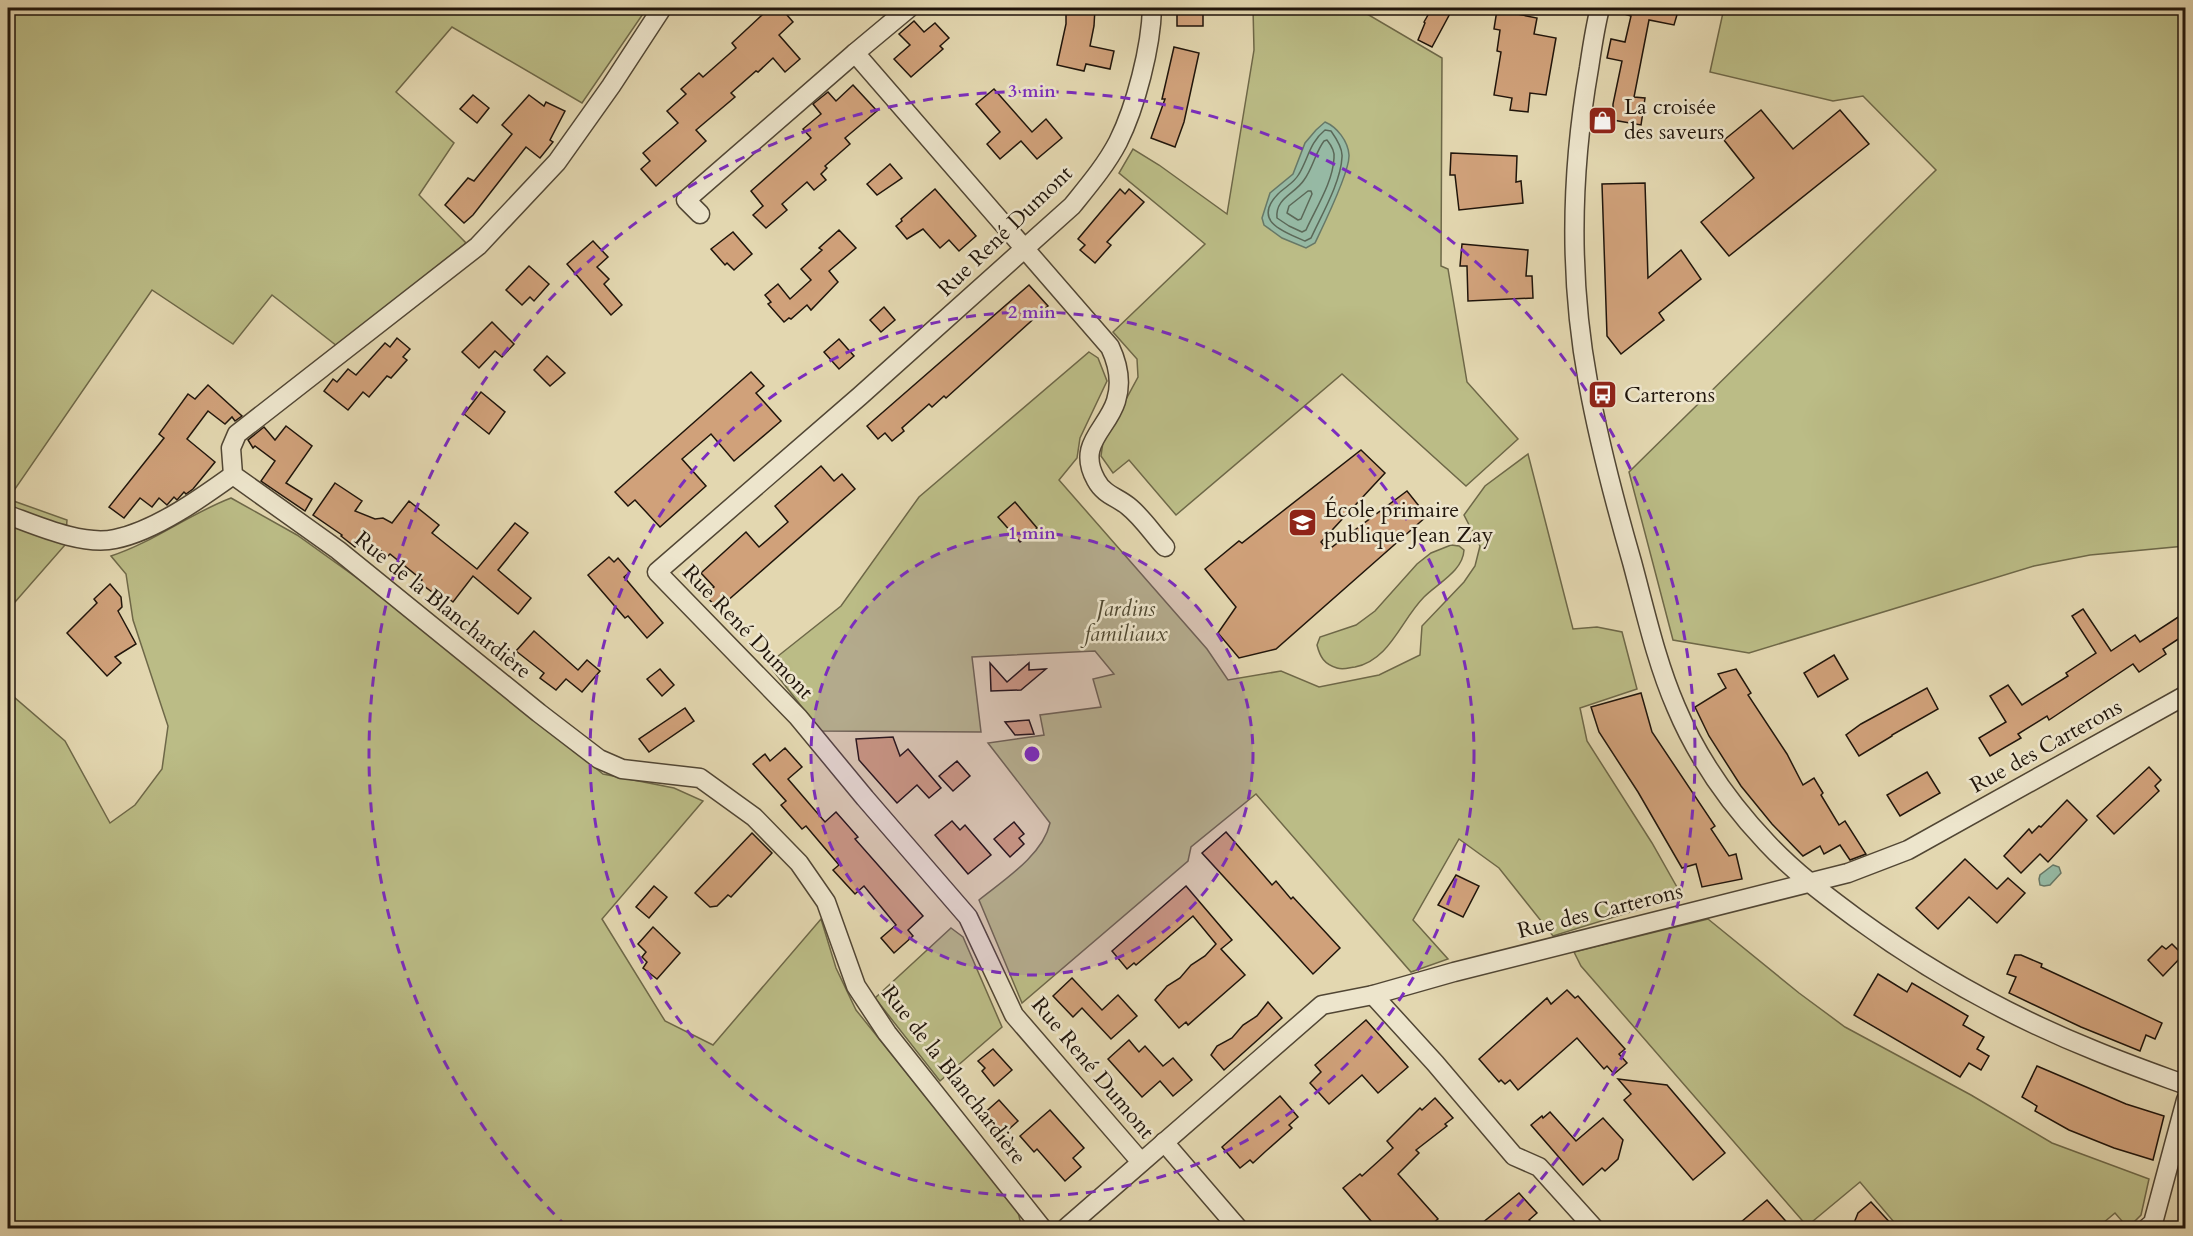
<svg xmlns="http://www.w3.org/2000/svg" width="2193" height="1236" font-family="Cardo,serif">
<rect width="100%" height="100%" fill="#e3d7b0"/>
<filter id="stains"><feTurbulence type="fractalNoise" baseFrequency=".00333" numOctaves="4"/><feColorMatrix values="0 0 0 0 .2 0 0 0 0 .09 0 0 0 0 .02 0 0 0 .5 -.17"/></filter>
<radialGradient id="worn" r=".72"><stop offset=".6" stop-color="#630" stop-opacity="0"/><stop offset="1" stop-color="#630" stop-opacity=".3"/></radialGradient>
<g fill="#bbbc86" stroke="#6e6848" stroke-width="1.5">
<polygon points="8,8 647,8 582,103 452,27 396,92 454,143 419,195 466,243 337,346 272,295 233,344 152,290 8,499 67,520 65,545 8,610"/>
<polygon points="1253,8 1357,8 1442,58 1441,266 1448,269 1467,382 1518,439 1466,486 1342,374 1176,515 1129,460 1113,473 1101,456 1103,442 1138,377 1137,359 1113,332 1205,244 1119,173 1133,149 1159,165 1227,214 1254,50"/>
<polygon points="1724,8 2183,8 2186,11 2185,546 2090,555 2034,566 1749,653 1673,640 1629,472 1936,170 1863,96 1833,101 1710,72"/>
<path d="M1089 352 1098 358 1107 381 1080 438 1077 458 1059 480 1207 649 1228 680 1281 671 1319 687 1379 675 1420 655 1422 626 1464 582 1475 566 1480 546 1464 515 1485 486 1528 454 1573 629 1597 627 1622 632 1637 689 1580 708 1587 741 1652 843 1682 896 1553 936 1499 868 1459 839 1413 920 1448 959 1411 972 1256 794 1191 847 1188 861 1022 1003 979 900C1004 880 1043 855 1050 823L988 743 1044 735 1040 715 1101 707 1093 679 1114 674 1095 651 972 657 981 732 821 731 768 664 841 606 919 497Z"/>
<path d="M231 498 297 535 417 621 603 774 674 788 703 801 602 919 665 1021 713 1045 821 919 836 968 856 1010 1018 1212 1022 1228H8V692L65 741 110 823 135 805 162 769 168 726 133 620 126 574 111 556C154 542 189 514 231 498Z"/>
<path d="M1451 545 1459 546 1464 550C1463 571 1438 583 1424 597 1401 620 1390 660 1355 667 1348 668 1343 670 1337 668 1324 664 1320 657 1317 645L1320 637 1356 625 1375 611 1417 564 1431 553Z"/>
<polygon points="1708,919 1799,993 1845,1027 1971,1095 2052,1143 2149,1179 2141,1215 2128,1228 2115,1213 2097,1228 1899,1228 1860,1182 1807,1226 1581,966 1574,952"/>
<polygon points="951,928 963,937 1002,1027 940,1081 875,998"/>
</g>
<g fill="#96baa5" stroke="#677867" stroke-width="1.5">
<path d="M1325 122C1337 127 1348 141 1349 155 1350 172 1323 226 1315 243L1306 248 1282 238 1264 225 1262 218 1270 193 1293 174 1305 143 1316 130Z"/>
<polygon points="2053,865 2059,867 2061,873 2050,885 2044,886 2040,885 2039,879 2040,875"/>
</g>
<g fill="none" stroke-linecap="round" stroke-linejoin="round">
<g stroke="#5b6858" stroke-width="1.5">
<path d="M1325 130 1331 131C1336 138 1343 148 1342 157 1341 182 1321 216 1311 238L1305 241C1283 232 1252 221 1278 194 1285 187 1294 183 1299 174 1308 159 1310 142 1325 130Z"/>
<path d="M1324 141 1327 140C1331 145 1335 152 1334 158 1333 182 1316 208 1306 230L1302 232 1289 226 1277 218C1275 198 1295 194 1304 180 1313 168 1315 153 1324 141Z"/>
<polygon points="1308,191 1311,191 1312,194 1301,219 1298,220 1287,213 1289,206"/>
</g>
</g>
<g fill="#d0a17a" stroke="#20150b" stroke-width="1.5">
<polygon points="755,8 781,8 793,22 779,35 800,59 785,72 773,58 758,72 756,71 731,93 735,97 696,130 706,141 656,186 641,169 650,161 643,153 678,123 667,111 686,94 681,89 699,73 703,77 736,48 732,43 762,15"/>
<polygon points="1066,8 1095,8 1094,26 1090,46 1114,51 1110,69 1086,64 1084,71 1057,65 1066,24"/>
<polygon points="1183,8 1203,8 1203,26 1177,26 1177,9 1183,9"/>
<polygon points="1432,8 1453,8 1432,47 1418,40 1425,23 1424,22"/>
<polygon points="1624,8 1679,8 1674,25 1649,20 1634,97 1645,98 1641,125 1613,120 1613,104 1622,61 1607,58 1611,39 1625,42 1631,16 1624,14"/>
<polygon points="1497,10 1537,18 1534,34 1556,38 1546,95 1530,93 1528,112 1510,110 1512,98 1494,95 1501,52 1497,51 1500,30 1494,29"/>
<polygon points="914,21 924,32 935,23 949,38 940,46 943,49 911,77 894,59 910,45 899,34"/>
<polygon points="1174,47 1199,53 1184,122 1175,147 1151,138 1165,99 1162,99"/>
<polygon points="853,85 877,111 845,138 850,144 825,166 827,168 821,174 826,180 814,190 807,182 782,204 787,210 766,228 753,215 763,206 751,191 811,138 803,129 821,114 813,104 828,92 836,101"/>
<polygon points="994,89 1032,132 1046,119 1062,138 1037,159 1021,141 1000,159 987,144 1000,132 976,104"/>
<polygon points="473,95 489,108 477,123 460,109"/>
<polygon points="529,95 544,106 546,102 565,111 550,140 553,142 540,158 526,147 473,215 464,223 445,205 468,178 474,181 512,134 502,125"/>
<polygon points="1761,110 1793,149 1840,110 1869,144 1729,256 1701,222 1754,178 1724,140"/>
<polygon points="1451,153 1517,156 1516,182 1521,181 1523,203 1459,210 1455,175 1450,175"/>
<polygon points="890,164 902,178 877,195 867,184"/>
<polygon points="1645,183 1648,278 1681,250 1701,279 1659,313 1664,320 1621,354 1607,336 1602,184"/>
<polygon points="935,189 976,236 959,251 949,240 940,248 923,229 907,239 896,226 902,221 901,219"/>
<polygon points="1120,189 1125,194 1129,189 1144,202 1107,242 1111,245 1095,263 1080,250 1085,245 1078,239"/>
<polygon points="839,230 856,248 829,271 838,282 811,310 807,305 791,319 789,318 784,322 768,304 771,302 765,295 778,284 790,299 811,280 801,269 822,250 819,248"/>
<polygon points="733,232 752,254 734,270 727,263 725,265 711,249"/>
<polygon points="593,241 608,257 597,267 609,279 604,284 622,305 611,315 567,264"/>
<polygon points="1462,244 1528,250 1526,276 1532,276 1533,298 1468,301 1467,266 1460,266"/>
<polygon points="529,266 549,284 534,301 530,297 522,305 506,290"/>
<polygon points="1029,285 1048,306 946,398 944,396 932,407 929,404 902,428 904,431 892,441 885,433 878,439 867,426"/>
<polygon points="884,307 895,320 881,332 870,320"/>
<polygon points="492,322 514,344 502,357 495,351 479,368 462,352"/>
<polygon points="397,338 410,349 403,357 407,360 391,378 387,376 369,397 363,392 348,410 324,391 333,379 337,382 348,369 356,375 385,343 390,347"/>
<polygon points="839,339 854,356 839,369 824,352"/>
<polygon points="547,356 565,373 550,386 534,370"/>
<polygon points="751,372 764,386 756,393 781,421 734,461 711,434 682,459 706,486 660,527 635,500 628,506 615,492"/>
<polygon points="208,385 242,416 235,421 232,417 225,424 208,411 187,439 215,462 193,489 186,494 184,492 177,500 174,497 167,505 159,498 152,507 140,498 124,518 109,507 164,438 159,434 188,394 195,399"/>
<polygon points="481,392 505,412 489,434 464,414"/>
<polygon points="286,426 312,446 286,483 312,499 305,511 261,481 275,461 255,446 253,448 248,440 264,427 275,440"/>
<polygon points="1361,450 1385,473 1321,542 1328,550 1407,491 1427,516 1276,649 1239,658 1218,633 1236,607 1205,569 1239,541 1242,543"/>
<polygon points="821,466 834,481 842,474 855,489 718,609 705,595 714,587 701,573 746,532 759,547 788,522 775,506"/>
<polygon points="335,483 362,501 355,511 375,519 383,518 392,523 409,501 439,525 432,533 477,569 515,523 528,533 498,570 531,598 518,614 473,576 453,602 439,591 436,595 420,583 422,580 390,554 388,556 363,537 355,547 341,536 342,535 313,515"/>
<polygon points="1015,502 1037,528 1020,542 998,517"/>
<polygon points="609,557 614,562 618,558 630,572 624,577 663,623 647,638 628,616 625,618 588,575"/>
<polygon points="110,584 121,597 122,607 118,611 136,644 115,657 121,663 107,676 67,633 97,603 94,599"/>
<polygon points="2083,609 2111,651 2135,635 2140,642 2186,612 2186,634 2163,649 2166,654 2139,672 2133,664 2049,720 2047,716 2018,734 2021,738 1990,756 1979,738 2006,722 1990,696 2008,685 2022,705 2068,676 2066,673 2096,653 2072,616"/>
<polygon points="534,631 578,670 587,660 600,671 582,692 566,679 556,690 540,678 544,673 516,651"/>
<polygon points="1834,655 1848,679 1818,697 1804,673"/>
<polygon points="990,663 1007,682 1029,663 1029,670 1046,669 1021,690 991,691"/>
<polygon points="660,669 674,685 662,696 647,679"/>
<polygon points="1736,669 1751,693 1748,695 1787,754 1803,785 1814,778 1823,793 1821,795 1839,825 1845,821 1866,854 1850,860 1840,845 1824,854 1820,846 1803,856 1772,824 1741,786 1709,736 1695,707 1726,688 1718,674"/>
<polygon points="1927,688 1938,709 1892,735 1892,736 1859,756 1846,735 1861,724"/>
<polygon points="1641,693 1652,732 1715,826 1711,829 1729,856 1736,854 1742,879 1702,887 1696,864 1682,868 1638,792 1599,732 1591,707"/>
<polygon points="685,708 694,721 649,752 639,739"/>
<polygon points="1029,720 1034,734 1015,735 1005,722"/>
<polygon points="893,737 900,756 908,749 941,788 929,798 917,785 897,803 859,760 856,739"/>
<polygon points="785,748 802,767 788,779 825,822 836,812 858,837 855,839 923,916 908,930 913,936 894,953 881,938 896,925 864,886 855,894 833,870 839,865 806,826 802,829 781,805 786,801 753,764 765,754 770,761"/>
<polygon points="957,761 970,776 953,791 939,776"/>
<polygon points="2149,767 2161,780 2155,786 2159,791 2114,834 2097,816"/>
<polygon points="1927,772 1940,793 1900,816 1887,795"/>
<polygon points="2067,800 2087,820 2048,862 2040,854 2021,873 2004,856 2029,829 2032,833 2039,826 2041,827"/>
<polygon points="952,821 960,830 965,825 991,855 968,874 935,835"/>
<polygon points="1014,822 1024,834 1019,838 1024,844 1010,857 994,839"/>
<polygon points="1226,832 1272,885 1276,881 1291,899 1293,897 1340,948 1313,974 1202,853"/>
<polygon points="752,833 772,853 731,897 728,895 717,906 710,907 695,893"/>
<polygon points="1965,859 1997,889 2008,878 2025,893 1997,923 1969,897 1938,929 1916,908"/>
<polygon points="1456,875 1479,886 1463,917 1438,905"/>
<polygon points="654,886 667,897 649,918 636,907"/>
<polygon points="1186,886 1232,940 1221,949 1245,975 1188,1025 1186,1022 1179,1028 1155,1000 1167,986 1180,978 1191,965 1205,956 1216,944 1193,916 1136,965 1134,963 1127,969 1112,951"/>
<polygon points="653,927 680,953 657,979 643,968 647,962 642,957 646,952 638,944"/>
<polygon points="2172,944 2183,955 2163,976 2148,960 2162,946 2166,949"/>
<polygon points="2015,955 2021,955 2042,964 2041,967 2162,1023 2155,1039 2146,1035 2140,1051 2081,1027 2009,993 2016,977 2007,974"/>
<polygon points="1878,974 1907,992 1912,983 1968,1016 1963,1025 1984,1037 1977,1049 1989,1056 1981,1070 1969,1063 1960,1077 1854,1015"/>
<polygon points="1072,978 1102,1010 1118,995 1137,1016 1111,1039 1082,1008 1073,1017 1053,996"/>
<polygon points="1567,990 1575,998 1578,996 1625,1049 1619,1054 1627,1063 1614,1074 1607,1066 1604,1069 1577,1038 1518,1090 1510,1080 1505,1084 1501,1080 1499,1082 1479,1059 1547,998 1551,1004"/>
<polygon points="1268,1002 1282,1018 1224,1070 1211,1055 1217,1046 1232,1038 1243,1025 1257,1016"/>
<polygon points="1366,1020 1408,1067 1378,1093 1362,1075 1329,1104 1310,1083 1321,1072 1315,1065"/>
<polygon points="1129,1040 1139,1052 1145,1046 1163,1066 1173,1058 1192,1080 1173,1096 1160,1081 1142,1097 1108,1059"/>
<polygon points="993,1049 1012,1070 994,1086 982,1071 985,1068 978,1061"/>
<polygon points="2037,1066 2126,1104 2164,1116 2153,1160 2114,1148 2069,1130 2035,1111 2037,1106 2022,1097"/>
<polygon points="1618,1079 1667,1085 1725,1153 1693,1180 1624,1100 1631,1094"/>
<polygon points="1280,1096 1298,1117 1289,1125 1292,1128 1266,1151 1253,1163 1250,1160 1240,1168 1222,1147"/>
<polygon points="1435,1098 1453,1118 1445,1124 1447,1126 1416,1150 1419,1153 1398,1174 1438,1219 1427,1228 1362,1228 1371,1221 1343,1188 1360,1174 1362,1176 1393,1148 1387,1141 1420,1108 1422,1110"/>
<polygon points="999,1100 1018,1121 1000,1137 981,1116"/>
<polygon points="1050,1110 1084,1148 1073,1158 1081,1167 1065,1181 1037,1149 1034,1152 1020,1136"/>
<polygon points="1550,1112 1576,1141 1603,1118 1623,1140 1618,1159 1605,1171 1602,1168 1583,1185 1531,1125 1542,1116 1543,1118"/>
<polygon points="1519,1193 1537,1213 1529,1220 1537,1228 1476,1228"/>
<polygon points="1767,1200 1792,1228 1734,1228"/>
<polygon points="1871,1202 1895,1228 1852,1228 1858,1213"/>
</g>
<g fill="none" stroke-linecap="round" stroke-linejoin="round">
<defs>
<g id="street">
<polyline points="662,8 611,86 557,162 478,246 237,434 231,448 233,475 338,550 539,713 599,759 622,769 700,778 754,817 799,863 826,902 856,986 887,1033 1042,1228"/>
<path d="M909 8 855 53 1110 347C1118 364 1122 382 1116 401 1107 430 1076 444 1096 480 1104 495 1117 497 1128 506 1142 517 1153 534 1165 547"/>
<path d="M1600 8C1595 27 1592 48 1589 68 1571 171 1569 279 1588 382 1599 443 1615 503 1632 562 1645 610 1656 661 1676 707 1697 757 1730 804 1767 843 1794 872 1825 895 1856 918 1930 972 2011 1017 2096 1051 2125 1063 2156 1074 2186 1085"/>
<polyline points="700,214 686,200 855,53"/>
<path d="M8 515C38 526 83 546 115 539 155 531 201 498 233 475"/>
<polyline points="1373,995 1435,1063 1514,1156 1539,1167 1594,1228"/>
<polyline points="1164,1142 1238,1228"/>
<path d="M1141 1162 1014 1015 968 917 865 798 798 717 657 572 860 396 1072 206C1089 185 1106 165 1118 142 1136 106 1151 47 1152 8"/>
<polyline points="1066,1228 1322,1005 1373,995 1454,972 1848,873 1908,850 2186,695"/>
<polyline points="2147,1228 2153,1223 2186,1100"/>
</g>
</defs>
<use href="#street" stroke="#514634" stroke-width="21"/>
<use href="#street" stroke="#ede5cc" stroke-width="18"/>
</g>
<circle cx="1032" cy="754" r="221" fill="#7b2cbf" fill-opacity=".12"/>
<g fill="none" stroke="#7b2cbf" stroke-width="3" stroke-dasharray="10 8">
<circle cx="1032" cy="754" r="221"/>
<circle cx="1032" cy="754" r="442"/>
<path d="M567 1227A663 663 0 1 1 1497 1227"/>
</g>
<defs>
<symbol id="shop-square" viewBox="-11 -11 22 22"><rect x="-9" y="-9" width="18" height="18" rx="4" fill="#8f2418" stroke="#ede5cc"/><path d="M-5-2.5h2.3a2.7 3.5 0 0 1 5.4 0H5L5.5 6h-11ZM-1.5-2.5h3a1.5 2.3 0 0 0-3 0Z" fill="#fff"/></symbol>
<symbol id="bus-square" viewBox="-11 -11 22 22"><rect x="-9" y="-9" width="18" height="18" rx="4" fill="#8f2418" stroke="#ede5cc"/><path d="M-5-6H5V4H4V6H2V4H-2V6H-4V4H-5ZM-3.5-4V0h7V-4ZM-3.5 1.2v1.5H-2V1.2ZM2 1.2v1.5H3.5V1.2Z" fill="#fff"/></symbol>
<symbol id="school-square" viewBox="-11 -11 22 22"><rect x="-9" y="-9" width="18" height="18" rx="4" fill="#8f2418" stroke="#ede5cc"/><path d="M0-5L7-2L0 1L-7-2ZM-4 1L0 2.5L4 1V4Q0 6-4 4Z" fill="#fff"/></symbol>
</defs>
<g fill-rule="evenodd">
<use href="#shop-square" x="1586" y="104" width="33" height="33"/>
<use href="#bus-square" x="1586" y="378" width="33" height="33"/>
<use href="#school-square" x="1286" y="506" width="33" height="33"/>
</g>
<g text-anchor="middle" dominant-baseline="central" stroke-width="5" stroke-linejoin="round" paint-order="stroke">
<g font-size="22" fill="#20150b" stroke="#ede5cc" text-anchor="start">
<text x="1624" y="107">La croisée<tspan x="1624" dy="25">des saveurs</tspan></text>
<text x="1624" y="395">Carterons</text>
<text x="1324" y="510">École primaire<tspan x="1324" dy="25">publique Jean Zay</tspan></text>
</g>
<g font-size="22" fill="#20150b" stroke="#ede5cc">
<text transform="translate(1005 231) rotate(-44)">Rue René Dumont</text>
<text transform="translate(443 605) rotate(39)">Rue de la Blanchardière</text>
<text transform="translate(748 632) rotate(46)">Rue René Dumont</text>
<text transform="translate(2046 746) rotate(-29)">Rue des Carterons</text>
<text transform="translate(1600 911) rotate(-14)">Rue des Carterons</text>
<text transform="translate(1093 1068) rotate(50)">Rue René Dumont</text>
<text transform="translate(954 1075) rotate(52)">Rue de la Blanchardière</text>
</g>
<g font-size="22" font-style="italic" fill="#4e4730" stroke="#ede5cc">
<text x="1126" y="609">Jardins<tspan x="1126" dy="25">familiaux</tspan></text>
</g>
</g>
<circle cx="1032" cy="754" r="9" fill="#7b2cbf" stroke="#ede5cc" stroke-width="3"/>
<g font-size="18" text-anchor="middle" font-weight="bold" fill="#7b2cbf" stroke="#ede5cc" stroke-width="5" stroke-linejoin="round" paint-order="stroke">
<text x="1032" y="97">3 min</text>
<text x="1032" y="318">2 min</text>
<text x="1032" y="539">1 min</text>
</g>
<rect width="2193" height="1236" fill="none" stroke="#e3d7b0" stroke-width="30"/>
<rect x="9" y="9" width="2175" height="1218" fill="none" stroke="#20150b" stroke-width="3"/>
<rect x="15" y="15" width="2163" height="1206" fill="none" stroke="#20150b" stroke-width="1.5"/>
<rect width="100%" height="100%" filter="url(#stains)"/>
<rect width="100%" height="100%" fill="url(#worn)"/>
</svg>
